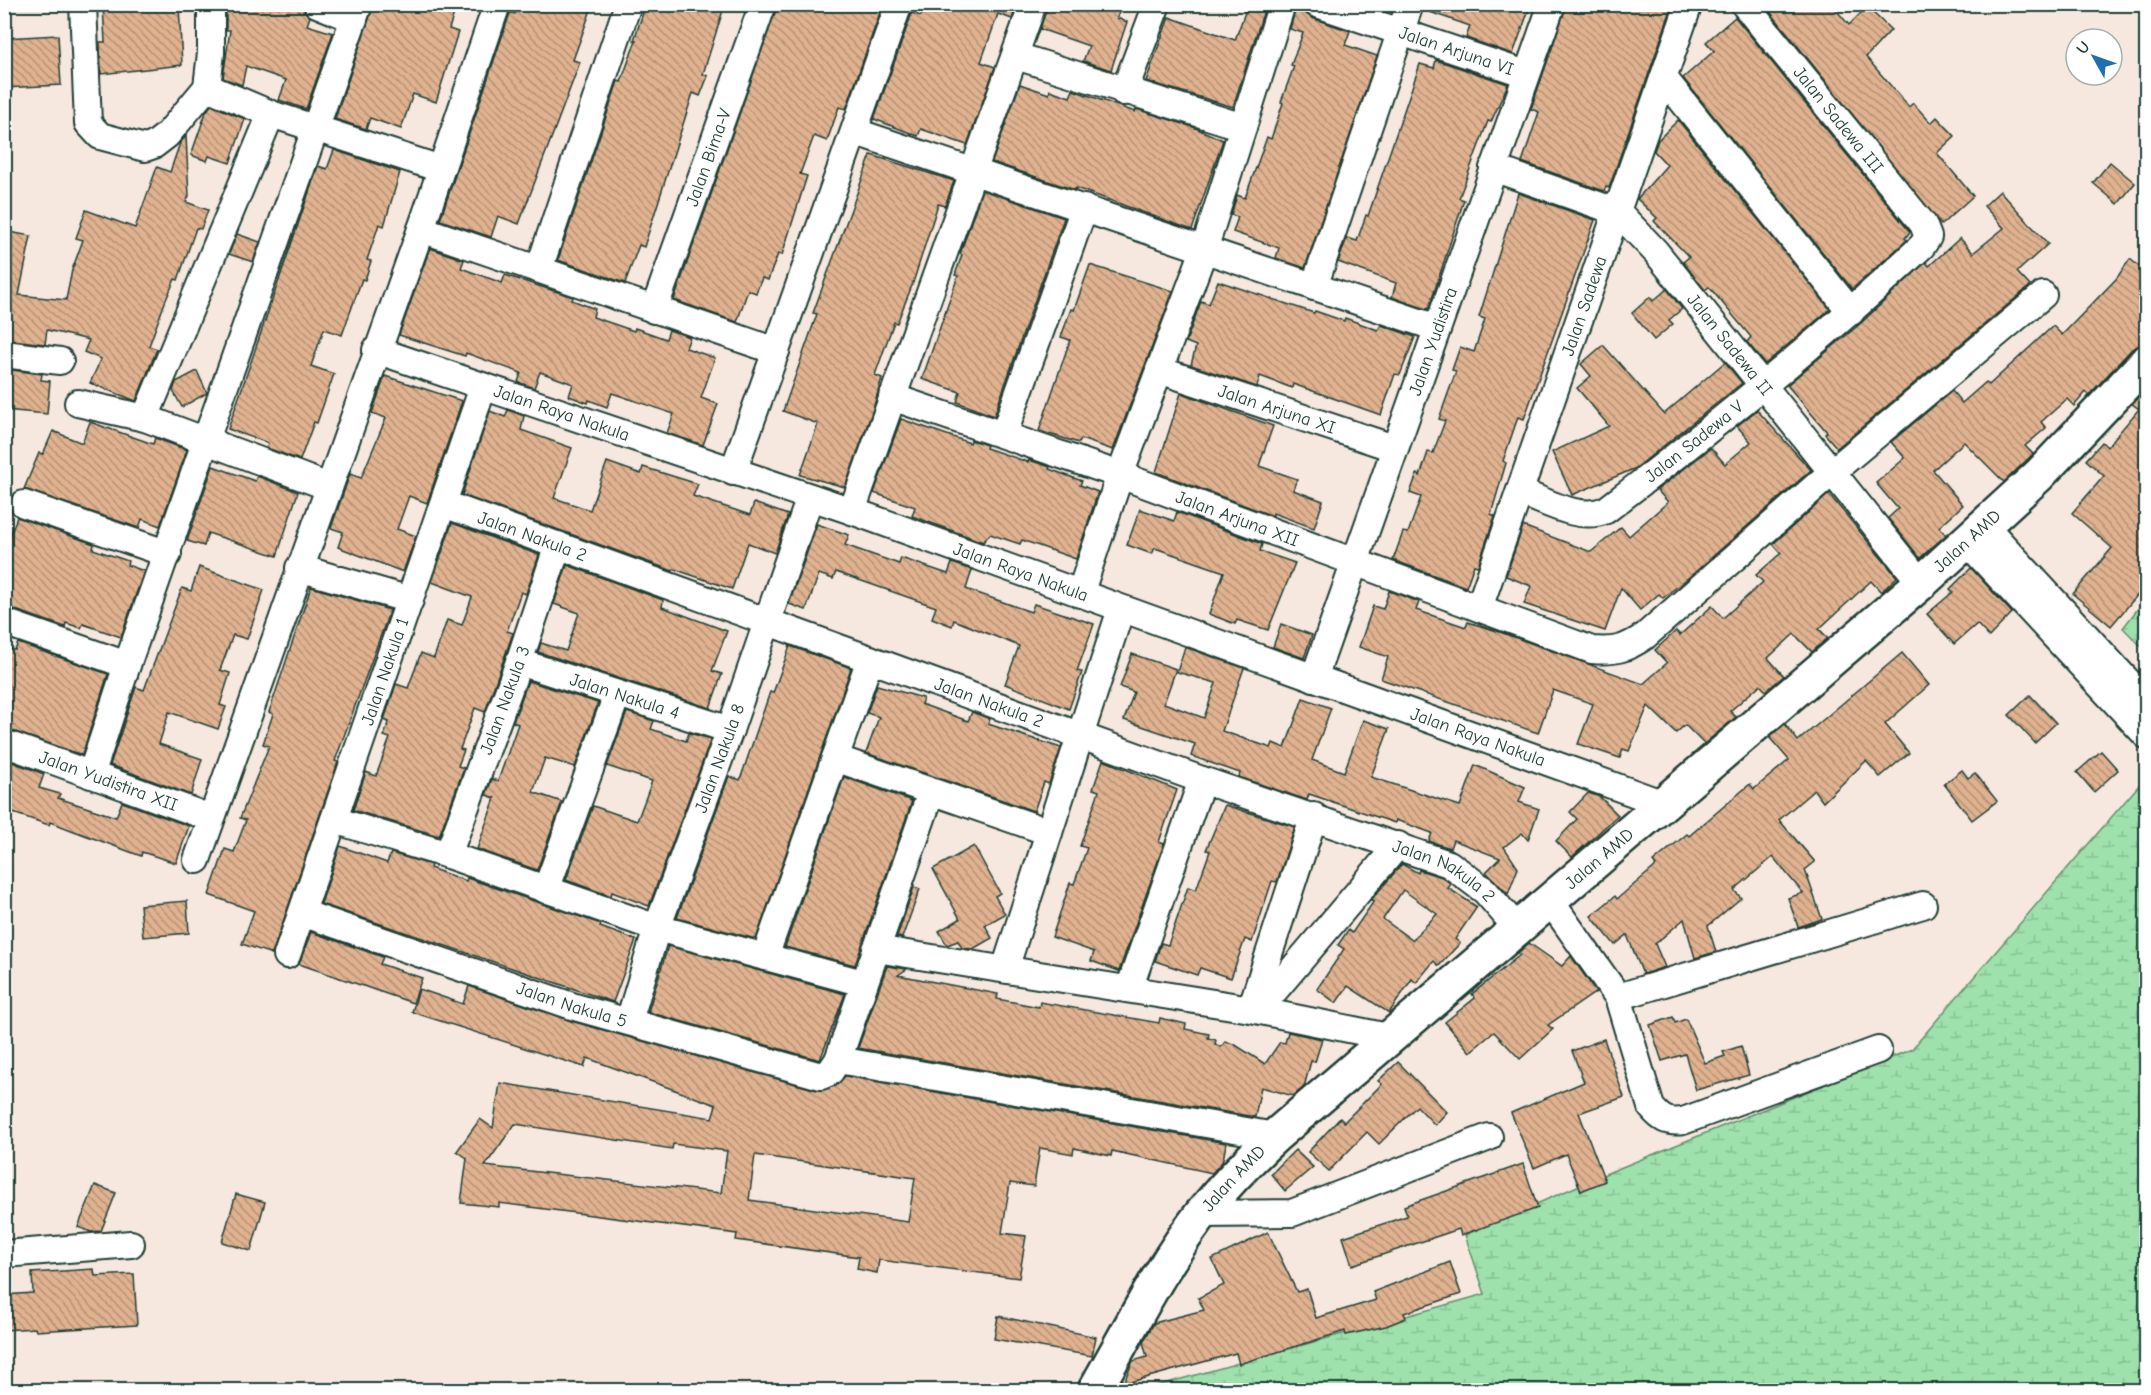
<svg xmlns="http://www.w3.org/2000/svg" width="2151" height="1395" font-family="'Comic Neue',sans-serif">
<defs>
<pattern id="wetland-marsh" width="20" height="14" patternUnits="userSpaceOnUse" patternTransform="scale(1.5)"><rect width="20" height="14" fill="#9ee1ac"/><path d="M1 5h8M5 5V1M11 12h8M15 12V8" fill="none" stroke="#88c295"/></pattern>
<pattern id="building-back-hatch" width="6" height="6" patternUnits="userSpaceOnUse" patternTransform="scale(1.5)"><rect width="6" height="6" fill="#e0b290"/><path d="M-1 5l2 2M0 0l6 6M5-1l2 2" fill="none" stroke="#b59276"/></pattern>
</defs>
<rect width="100%" height="100%" fill="#f6e8de"/>
<filter id="ink" filterUnits="userSpaceOnUse"><feTurbulence type="fractalNoise" baseFrequency=".0167" numOctaves="2"/><feDisplacementMap in="SourceGraphic" scale="12" xChannelSelector="R" yChannelSelector="G"/><feConvolveMatrix kernelMatrix="1 2 1 2 8 2 1 2 1" color-interpolation-filters="sRGB"/></filter>
<g filter="url(#ink)">
<g fill="url(#wetland-marsh)" stroke="#5e8f70" stroke-width="1.5">
<polygon points="2146,598 2146,651 2123,628"/>
<polygon points="2146,777 2146,1390 1142,1390 1485,1294 1465,1235 1610,1172 1912,1049"/>
</g>
<g fill="url(#building-back-hatch)" stroke="#1f3d34" stroke-width="1.5" fill-rule="evenodd">
<polygon points="133,4 133,8 179,5 182,65 101,74 100,42 105,42 103,6"/>
<polygon points="226,4 299,4 310,17 307,25 333,33 306,109 279,100 286,80 246,66 242,85 223,78 230,30 226,30"/>
<polygon points="374,4 457,4 449,29 458,32 436,102 413,94 401,129 370,118 366,129 335,119"/>
<polygon points="518,4 593,4 573,60 580,62 519,224 498,216 491,237 440,220 510,13 515,14"/>
<polygon points="646,4 725,4 703,74 708,76 700,96 693,93 644,247 639,245 625,283 558,260 618,81 621,82 636,40 634,40"/>
<polygon points="778,4 798,4 816,11 818,4 883,4 846,109 839,107 827,141 814,136 800,174 807,176 782,255 778,254 768,280 762,278 756,293 748,290 737,322 674,300"/>
<polygon points="925,4 1017,4 1012,19 998,14 981,62 995,67 967,145 921,129 918,136 874,119 912,13 921,16"/>
<polygon points="1048,4 1122,4 1117,18 1127,22 1111,70 1083,61 1089,46 1040,29"/>
<polygon points="1248,4 1266,4 1233,107 1146,81 1169,17 1235,40"/>
<polygon points="1297,4 1302,4 1305,13 1312,18 1350,31 1345,45 1377,56 1305,268 1276,258 1279,248 1233,232 1238,217 1231,215 1237,195 1245,198 1267,137 1271,139 1283,103 1281,102 1294,66 1291,65 1303,33 1290,29"/>
<polygon points="1425,4 1464,4 1478,9 1479,4 1531,4 1513,54 1466,38 1470,26 1424,10"/>
<polygon points="1567,4 1673,4 1609,188 1606,187 1604,191 1522,162 1539,112 1531,109"/>
<polygon points="1764,4 1831,4 1849,25 1867,7 1891,30 1866,57 1909,107 1913,103 1931,123 1937,117 1955,136 1937,153 1973,196 1941,225"/>
<polygon points="1735,17 1910,232 1905,238 1907,240 1852,289 1683,78 1714,51 1706,42"/>
<polygon points="58,35 61,85 4,88 4,38"/>
<polygon points="1436,60 1508,84 1491,122 1488,121 1459,198 1464,200 1429,308 1426,309 1392,297 1396,283 1338,262 1347,238 1357,241 1366,215 1368,216 1420,64 1434,68"/>
<polygon points="1020,84 1049,94 1050,90 1070,97 1073,90 1135,112 1136,109 1193,127 1223,140 1192,230 1076,188 1075,190 992,162"/>
<polygon points="211,105 245,119 230,163 209,156 207,161 191,155 206,112"/>
<polygon points="1678,120 1830,309 1765,364 1747,342 1751,337 1709,287 1705,290 1683,262 1689,257 1654,221 1657,218 1637,199 1667,165 1654,151 1658,140"/>
<polygon points="186,136 189,196 186,202 208,210 201,229 196,228 178,280 175,279 165,302 149,346 157,349 136,401 90,383 101,359 84,352 89,340 47,330 45,344 4,339 4,231 31,236 19,295 66,300 72,270 83,240 76,238 86,210 135,228 157,167 170,172 180,143"/>
<polygon points="334,150 400,172 384,226 379,224 367,260 371,261 365,280 362,279 342,335 324,329 311,366 334,374 317,423 314,422 300,460 267,448 268,443 228,429 318,166 327,169"/>
<polygon points="871,155 954,181 945,206 938,204 913,283 897,323 894,322 875,375 882,378 873,409 845,487 800,475 818,424 783,411 817,314 813,313"/>
<polygon points="2110,162 2135,183 2118,204 2093,183"/>
<polygon points="982,190 1064,218 994,416 957,402 960,392 922,379 958,276 955,275 962,255 960,254"/>
<polygon points="2000,191 2048,244 2017,272 2030,286 1837,448 1825,434 1827,432 1787,385 1861,323 1926,262 1929,266 1960,238 1973,253 2004,228 1984,206"/>
<polygon points="1518,193 1595,220 1524,419 1518,417 1503,461 1506,463 1491,514 1495,516 1478,566 1474,565 1466,587 1393,560 1403,532 1408,533 1421,497 1410,493 1417,474 1420,476 1428,452 1433,453 1445,421 1439,419 1456,371 1452,370 1460,347 1474,352 1485,319 1479,317"/>
<polygon points="237,234 260,242 253,262 229,254"/>
<polygon points="430,248 464,260 461,268 502,283 505,275 573,297 572,300 595,309 593,317 634,331 635,328 666,339 669,330 690,337 686,348 715,358 701,398 718,404 703,445 667,433 674,414 612,393 607,407 589,400 588,403 569,396 573,384 540,372 534,388 518,382 521,373 466,353 465,356 399,335"/>
<polygon points="2130,259 2146,272 2146,344 2132,349 2089,395 2086,392 2074,406 2067,399 2041,422 2046,428 2025,446 2033,454 2004,482 1964,442 1933,470 1963,505 1939,527 1946,535 1920,558 1888,518 1898,509 1876,483 1905,458 1891,442 1952,391 1962,403 1986,382 1989,385 2053,326 2062,335 2116,279"/>
<polygon points="1090,265 1173,291 1113,450 1081,439 1079,443 1039,431 1070,340 1061,337 1071,309 1074,310"/>
<polygon points="1218,281 1314,313 1315,311 1344,321 1345,318 1378,330 1381,325 1415,337 1400,375 1395,374 1381,415 1293,384 1292,388 1260,376 1257,387 1191,365 1196,346 1186,342 1201,301 1209,304"/>
<polygon points="1667,289 1682,309 1669,320 1673,324 1654,340 1632,313 1650,297 1653,301"/>
<polygon points="1603,345 1664,414 1725,362 1742,383 1636,468 1572,495 1552,452 1609,426 1577,388 1591,376 1581,364"/>
<polygon points="4,369 42,374 41,380 50,381 47,414 4,410"/>
<polygon points="197,371 207,393 182,407 173,391 176,382"/>
<polygon points="385,376 462,401 427,503 409,496 397,529 416,536 403,572 338,547 343,532 331,528 350,474 361,478 386,418 372,413"/>
<polygon points="2146,389 2146,585 2111,626 2073,594 2112,548 2072,513 2104,476 2086,460 2102,442 2107,447 2139,409 2132,404"/>
<polygon points="1181,393 1273,426 1259,466 1297,479 1293,490 1323,501 1314,528 1273,513 1273,516 1156,472"/>
<polygon points="508,410 524,416 521,430 572,448 554,498 590,510 607,462 641,474 643,467 698,484 693,496 750,515 754,503 788,515 775,553 748,543 732,589 674,569 673,571 462,495 490,411 505,417"/>
<polygon points="1757,410 1811,470 1694,573 1663,598 1659,594 1640,610 1621,588 1605,631 1524,604 1531,586 1506,576 1523,526 1591,552 1621,527 1629,536 1668,502 1657,490 1711,448 1725,464 1751,442 1737,426"/>
<polygon points="901,419 970,443 971,440 987,445 986,448 1028,462 1029,460 1050,467 1049,469 1082,481 1080,485 1098,492 1076,559 1022,540 1020,544 990,534 983,542 912,516 915,507 874,493"/>
<polygon points="90,422 153,444 155,438 187,450 160,526 142,519 139,528 24,489 39,453 43,454 53,431 82,443"/>
<polygon points="213,466 255,481 257,476 298,492 277,556 208,533 204,546 187,541"/>
<polygon points="1829,494 1897,577 1881,592 1871,581 1819,629 1828,638 1812,652 1794,634 1768,658 1784,676 1766,691 1760,685 1730,711 1736,717 1704,744 1685,725 1676,733 1648,706 1629,751 1623,749 1620,758 1578,744 1593,704 1553,690 1538,733 1381,679 1388,657 1359,647 1373,606 1383,609 1389,591 1419,602 1416,610 1466,627 1468,622 1497,631 1643,684 1667,663 1655,650 1676,631 1680,635 1712,606 1723,618 1763,582 1756,575 1781,553 1773,544"/>
<polygon points="1140,509 1174,521 1177,512 1262,544 1260,551 1295,563 1268,630 1237,620 1235,624 1209,614 1224,572 1155,548 1152,554 1127,545"/>
<polygon points="17,517 94,544 93,549 128,561 127,565 144,571 121,637 83,624 81,628 66,623 65,627 4,606 4,552"/>
<polygon points="452,523 539,555 526,594 521,592 507,631 513,633 485,712 475,708 460,749 464,750 458,766 464,768 439,836 353,810 366,772 376,776 390,738 384,736 389,722 384,720 396,684 408,688 421,653 434,658 447,620 462,625 472,597 432,582"/>
<polygon points="817,524 849,535 845,545 899,564 901,558 948,574 952,563 972,570 966,589 1031,612 1034,604 1094,624 1077,671 1082,672 1069,709 1005,684 1019,646 954,620 952,626 932,618 936,607 836,572 833,579 819,574 806,610 789,604"/>
<polygon points="567,565 663,600 662,607 727,631 712,671 722,674 710,708 538,652 541,643 566,651 579,613 554,604"/>
<polygon points="199,567 264,590 247,639 233,635 220,670 230,673 220,705 226,707 218,729 169,712 159,744 202,759 191,795 110,765 136,687 144,690 182,588 191,591"/>
<polygon points="1971,568 2012,613 1989,637 1977,624 1954,644 1927,614 1953,592 1950,589"/>
<polygon points="311,587 390,610 335,761 338,762 272,954 242,944 254,911 209,895 225,849 234,852 246,820 240,818 269,746 263,744 273,714 269,712"/>
<polygon points="1281,624 1312,635 1304,658 1273,647"/>
<polygon points="18,643 108,674 82,755 4,728 4,647 15,650"/>
<polygon points="790,646 851,668 756,939 677,918 729,776 740,780 770,692 773,693"/>
<polygon points="1185,647 1244,668 1222,731 1271,748 1273,743 1285,748 1303,698 1331,708 1312,760 1344,772 1363,720 1389,729 1371,777 1460,806 1475,765 1525,787 1519,802 1539,809 1528,840 1522,833 1504,847 1518,868 1508,894 1486,872 1500,858 1453,840 1450,848 1429,841 1432,833 1396,820 1395,823 1309,794 1307,800 1239,777 1240,773 1191,756 1195,744 1124,720 1134,692 1120,687 1132,654 1176,669 1164,703 1204,718 1216,683 1177,672"/>
<polygon points="1902,653 1929,685 1885,724 1909,753 1880,777 1866,761 1823,802 1814,790 1779,820 1815,862 1805,870 1822,919 1798,927 1788,898 1803,893 1773,857 1734,890 1741,898 1708,926 1716,952 1695,958 1684,919 1655,944 1665,967 1643,974 1627,935 1615,945 1591,916 1615,896 1617,899 1656,866 1653,862 1687,834 1689,836 1750,784 1754,789 1789,760 1769,737 1785,724 1798,741"/>
<polygon points="528,681 598,703 575,767 545,758 533,792 562,802 537,870 477,849 495,798 486,795 492,779 498,781 518,724 513,722"/>
<polygon points="877,685 923,698 921,704 968,721 972,712 990,719 988,724 1061,748 1049,784 1044,782 1034,811 866,753 879,717 867,713"/>
<polygon points="2030,695 2056,723 2035,743 2009,715"/>
<polygon points="627,712 654,721 651,729 686,741 689,733 711,739 649,906 612,892 611,896 566,880 593,806 637,821 652,781 607,766"/>
<polygon points="2101,751 2118,770 2094,792 2077,772"/>
<polygon points="4,759 44,774 39,788 60,794 58,798 116,817 122,802 189,826 176,863 142,852 141,856 50,822 49,825 4,810"/>
<polygon points="1103,760 1177,790 1159,842 1164,844 1119,971 1091,961 1094,952 1052,937 1070,883 1074,884 1087,848 1080,846 1099,791 1093,789"/>
<polygon points="1962,770 1968,778 1975,773 1997,801 1972,820 1944,784"/>
<polygon points="844,777 912,801 855,965 785,947"/>
<polygon points="1588,793 1600,797 1618,815 1572,857 1556,841 1577,819 1570,812"/>
<polygon points="1225,805 1295,827 1277,882 1272,881 1252,942 1245,939 1231,978 1200,968 1197,975 1155,961 1161,943 1168,945 1188,887 1196,890 1210,851 1206,850"/>
<polygon points="340,846 387,863 391,853 431,865 430,868 466,881 467,878 601,924 600,927 636,940 613,1002 321,904"/>
<polygon points="974,846 1000,893 995,896 1005,914 985,925 992,938 973,949 962,948 958,941 947,945 939,931 960,919 933,869"/>
<path d="M1402 864 1418 873 1419 870 1442 877 1451 884 1448 888 1477 907 1455 939 1460 943 1439 966 1434 961 1416 983 1412 979 1389 1013 1348 986 1336 1003 1317 989 1344 949 1338 945 1348 930 1352 933 1374 901 1371 900ZM1403 890 1437 914 1412 940 1383 919Z"/>
<polygon points="914,887 920,889 902,938 897,937"/>
<polygon points="187,901 189,933 143,937 140,905"/>
<polygon points="311,932 383,957 380,964 422,978 413,1003 299,964"/>
<polygon points="1529,943 1562,966 1571,956 1596,992 1548,1025 1553,1029 1520,1059 1494,1032 1470,1052 1445,1022 1475,998 1472,994 1520,955 1518,953"/>
<polygon points="668,946 845,994 820,1060 648,1012"/>
<polygon points="887,966 907,969 898,975 998,994 997,999 1039,1007 1040,1002 1159,1023 1160,1018 1186,1024 1185,1029 1209,1034 1208,1038 1216,1040 1215,1044 1221,1047 1225,1042 1234,1044 1265,1064 1280,1042 1285,1043 1288,1032 1322,1039 1315,1062 1311,1061 1304,1087 1293,1096 1261,1087 1255,1117 858,1048"/>
<path d="M469 986 571 1021 817 1090 836 1086 845 1076 1226 1143 1224 1155 1222 1162 1212 1173 1112 1151 1111 1156 1074 1148 1073 1154 1040 1148 1034 1186 1010 1183 1002 1233 1026 1236 1019 1278 879 1260 877 1273 857 1269 859 1257 736 1240 737 1234 499 1203V1207L461 1203 467 1158 457 1151 480 1119 493 1128 500 1083 712 1118 716 1105 587 1058 584 1067 412 1012 419 989 463 1004ZM515 1124 672 1149 673 1144 727 1151 721 1193 485 1166ZM755 1155 915 1178 908 1222 749 1200Z"/>
<polygon points="1673,1017 1675,1023 1686,1019 1705,1063 1725,1056 1723,1052 1741,1046 1749,1075 1696,1090 1685,1054 1662,1061 1650,1025"/>
<polygon points="1604,1039 1624,1097 1579,1113 1605,1181 1581,1191 1566,1154 1534,1168 1511,1113 1584,1082 1572,1051"/>
<polygon points="1398,1062 1447,1112 1435,1125 1417,1106 1379,1144 1367,1132 1329,1171 1308,1152 1340,1118 1344,1122 1382,1084 1378,1081"/>
<polygon points="1295,1150 1313,1167 1285,1191 1271,1174"/>
<polygon points="1523,1164 1538,1208 1461,1235 1459,1229 1352,1265 1343,1237 1407,1216 1404,1206"/>
<polygon points="95,1185 116,1193 101,1231 91,1232 78,1227"/>
<polygon points="236,1194 265,1202 251,1251 222,1242"/>
<polygon points="1268,1232 1297,1292 1307,1289 1316,1318 1376,1300 1373,1292 1450,1262 1461,1294 1404,1313 1406,1318 1386,1326 1346,1335 1345,1331 1239,1364 1236,1353 1123,1384 1133,1361 1147,1357 1143,1342 1154,1323 1204,1310 1198,1298 1224,1285 1212,1259"/>
<polygon points="94,1269 95,1276 134,1274 137,1325 36,1331 35,1328 4,1330 4,1295 33,1293 32,1273"/>
<polygon points="998,1316 1096,1337 1092,1356 994,1339"/>
</g>
<g fill="none" stroke-linecap="round" stroke-linejoin="round">
<defs>
<g id="street">
<polyline points="83,4 88,123 100,136 145,148 154,145 167,135 207,87 211,53 211,4"/>
<polyline points="317,4 354,19"/>
<path id="s1" d="M1317 4 1526 74"/>
<polyline points="1016,56 1243,127"/>
<polyline points="1664,78 1851,312"/>
<polyline points="207,87 271,114 441,169"/>
<polyline points="1124,92 1157,4"/>
<polyline points="856,132 1437,328"/>
<path id="s2" d="M1493 168 1618 212 1656 252 1921 583"/>
<polyline points="421,229 776,351"/>
<polyline points="539,269 628,4"/>
<polyline points="1314,287 1410,4"/>
<path id="s3" d="M654 310 763 4"/>
<path id="s4" d="M376 350 852 511 1664 804"/>
<polyline points="4,354 60,361"/>
<path id="s5" d="M1159 370 1394 448"/>
<path id="s6" d="M892 397 1120 475 1592 650C1615 652 1626 649 1645 636L1832 472 2043 295"/>
<polyline points="78,403 145,418 329,487"/>
<polyline points="145,418 271,114"/>
<polyline points="1004,434 1084,208"/>
<polyline points="733,472 899,4"/>
<path id="s7" d="M1520 492C1546 501 1579 522 1606 510 1715 427 1822 340 1922 246L1928 237 1923 224 1744 4"/>
<polyline points="24,504 168,554"/>
<path id="s8" d="M444 504 1202 780 1449 864 1485 891 1517 928"/>
<polyline points="852,511 1033,4"/>
<polyline points="1985,526 2146,701"/>
<polyline points="1966,541 2146,735"/>
<polyline points="299,568 410,600"/>
<polyline points="1080,594 1120,475 1204,250 1282,4"/>
<path id="s9" d="M1479 608 1689 4"/>
<polyline points="4,622 127,665"/>
<path id="s10" d="M519 662 730 730"/>
<path id="s11" d="M1314 678 1552 4"/>
<path id="s12" d="M4 743 211 818"/>
<polyline points="835,758 1049,832"/>
<polyline points="91,775 127,665 359,4"/>
<polyline points="334,820 448,855 657,928 863,983"/>
<path id="s13" d="M448 855 519 662 558 545"/>
<polyline points="197,860 421,229 497,4"/>
<polyline points="546,890 617,695"/>
<path d="M1551 902 1618 997 1651 1107C1661 1119 1667 1123 1683 1121L1878 1050"/>
<path id="s14" d="M302 913 575 1007 821 1076 830 1072 838 1060 931 792"/>
<polyline points="876,949 1251,1009 1393,1038"/>
<path id="s15" d="M287 955 483 387"/>
<polyline points="765,957 870,659"/>
<polyline points="1005,969 1121,609"/>
<polyline points="1129,989 1202,780"/>
<polyline points="1618,997 1923,905"/>
<polyline points="1251,1009 1314,816"/>
<polyline points="1258,1010 1398,845"/>
<path id="s16" d="M629 1021 657 928 730 730 810 497"/>
<polyline points="838,1060 1275,1136"/>
<polyline points="1201,1214 1292,1213 1489,1137"/>
<polyline points="4,1254 131,1244"/>
</g>
<g id="secondary">
<path id="s17" d="M1095 1390C1129 1331 1160 1267 1202 1213 1225 1185 1249 1160 1275 1136L1921 583 2039 475 2146 362"/>
</g>
</defs>
<use href="#street" stroke="#1f3d34" stroke-width="30"/>
<use href="#secondary" stroke="#1f3d34" stroke-width="38"/>
<use href="#street" stroke="#fff" stroke-width="26"/>
<use href="#secondary" stroke="#fff" stroke-width="33"/>
</g>
</g>
<g text-anchor="middle" dominant-baseline="central" stroke-width="6" stroke-linejoin="round" paint-order="stroke">
<g font-size="18" fill="#1f3d34" stroke="#fff">
<text stroke="none"><textPath href="#s1" startOffset="147">Jalan Arjuna VI</textPath></text>
<text transform="translate(1838 120) rotate(51)">Jalan Sadewa III</text>
<text stroke="none"><textPath href="#s3" startOffset="162">Jalan Bima-V</textPath></text>
<text stroke="none"><textPath href="#s9" startOffset="320">Jalan Sadewa</textPath></text>
<text stroke="none"><textPath href="#s11" startOffset="357">Jalan Yudistira</textPath></text>
<text stroke="none"><textPath href="#s2" startOffset="306">Jalan Sadewa II</textPath></text>
<text stroke="none"><textPath href="#s5" startOffset="124">Jalan Arjuna XI</textPath></text>
<text stroke="none"><textPath href="#s4" startOffset="196">Jalan Raya Nakula</textPath></text>
<text stroke="none"><textPath href="#s7" startOffset="202">Jalan Sadewa V</textPath></text>
<text stroke="none"><textPath href="#s6" startOffset="366">Jalan Arjuna XII</textPath></text>
<text stroke="none"><textPath href="#s8" startOffset="94">Jalan Nakula 2</textPath></text>
<text stroke="none"><textPath href="#s17" startOffset="1226">Jalan AMD</textPath></text>
<text stroke="none"><textPath href="#s4" startOffset="682">Jalan Raya Nakula</textPath></text>
<text stroke="none"><textPath href="#s15" startOffset="300">Jalan Nakula 1</textPath></text>
<text stroke="none"><textPath href="#s10" startOffset="111">Jalan Nakula 4</textPath></text>
<text stroke="none"><textPath href="#s13" startOffset="165">Jalan Nakula 3</textPath></text>
<text stroke="none"><textPath href="#s8" startOffset="580">Jalan Nakula 2</textPath></text>
<text stroke="none"><textPath href="#s4" startOffset="1168">Jalan Raya Nakula</textPath></text>
<text stroke="none"><textPath href="#s16" startOffset="278">Jalan Nakula 8</textPath></text>
<text stroke="none"><textPath href="#s12" startOffset="111">Jalan Yudistira XII</textPath></text>
<text stroke="none"><textPath href="#s17" startOffset="740">Jalan AMD</textPath></text>
<text stroke="none"><textPath href="#s8" startOffset="1066">Jalan Nakula 2</textPath></text>
<text stroke="none"><textPath href="#s14" startOffset="285">Jalan Nakula 5</textPath></text>
<text stroke="none"><textPath href="#s17" startOffset="254">Jalan AMD</textPath></text>
</g>
</g>
<rect width="2151" height="1395" fill="none" stroke="#fff" stroke-width="24"/>
<rect x="12" y="12" width="2127" height="1371" fill="none" stroke="#1f3d34" stroke-width="2" filter="url(#ink)"/>
<g transform="translate(2094 57) rotate(310)"><circle r="28" fill="#ffffff" stroke="#a5b1ae" stroke-width="1.5"/>
<path d="M0-4.5L10 22L0 15L-10 22Z" fill="#1f6fb2"/>
<text y="-9" font-size="16" font-weight="bold" text-anchor="middle" fill="#1f3d34">U</text>
</g>
</svg>
